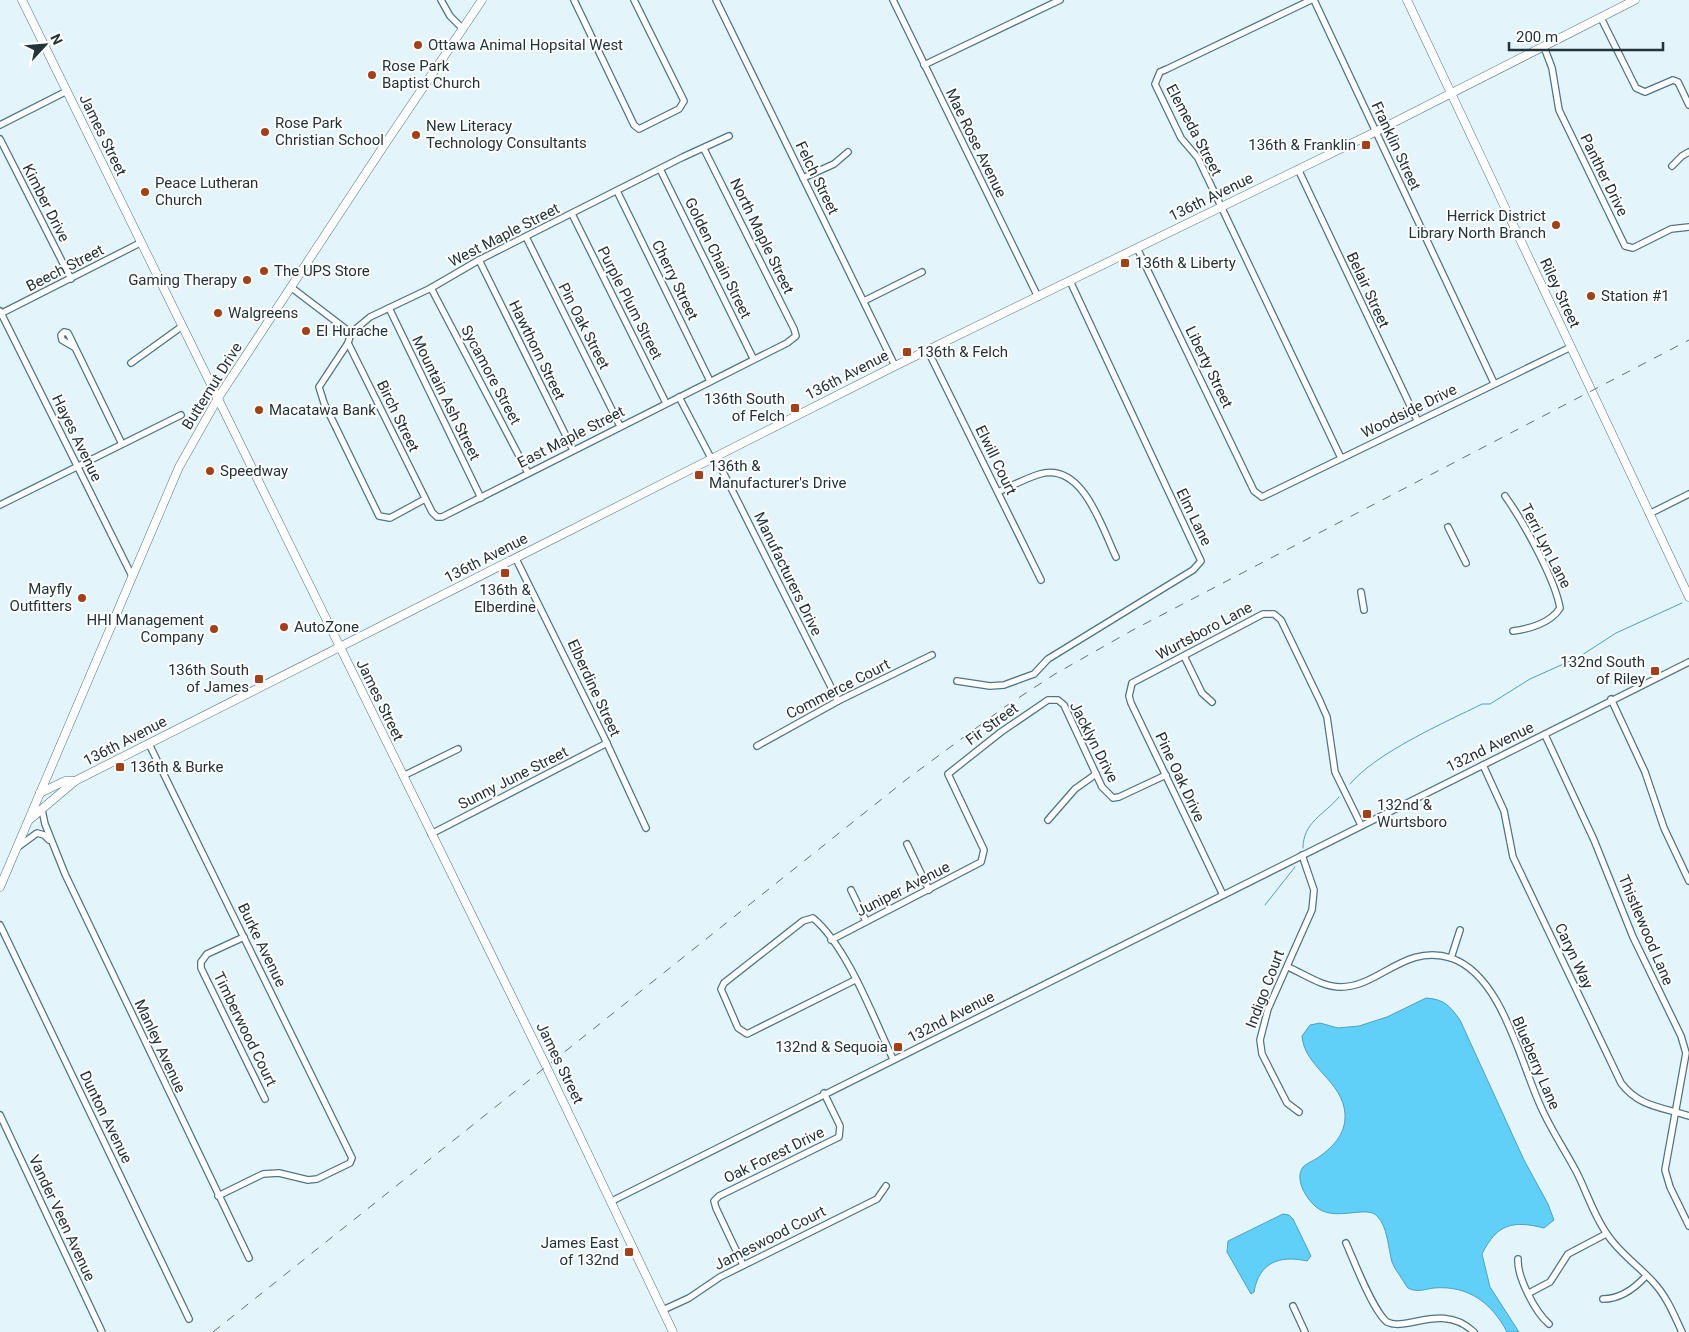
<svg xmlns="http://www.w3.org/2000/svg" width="1689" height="1332" font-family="Roboto,sans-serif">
<rect width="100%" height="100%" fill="#e4f4fb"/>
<g fill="#61d0f9" stroke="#4ea1c0">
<path d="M1426 998C1444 999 1450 1006 1460 1020L1524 1160 1548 1204 1554 1220 1544 1228C1512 1220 1497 1224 1482 1254L1490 1287 1519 1332H1507C1492 1303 1468 1285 1434 1288 1426 1289 1416 1293 1408 1288 1406 1286 1404 1282 1402 1279 1399 1274 1394 1268 1392 1262 1388 1248 1388 1227 1377 1216 1367 1205 1337 1221 1319 1209 1309 1203 1293 1180 1303 1167 1306 1164 1312 1161 1316 1159 1332 1148 1346 1135 1345 1114 1343 1081 1304 1067 1302 1036L1310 1025 1320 1023 1338 1028 1359 1026 1387 1017Z"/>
<path d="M1283 1214 1289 1215 1293 1219 1311 1256 1307 1261C1280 1255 1259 1262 1254 1292L1251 1294 1227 1252 1228 1241Z"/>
</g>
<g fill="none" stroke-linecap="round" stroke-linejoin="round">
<g stroke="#4ea1c0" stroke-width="1">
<path d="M1350 784C1377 752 1444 723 1482 704H1490L1530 679 1579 657 1616 633 1682 603"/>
<path d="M1303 848C1303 822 1324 815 1339 797"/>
<polyline points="1265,905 1295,867"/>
</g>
<defs>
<g id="street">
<polyline points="441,0 450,16 463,29"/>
<polyline points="574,0 634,125 639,129 679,109 684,101 634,0"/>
<polyline points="716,0 895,366"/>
<polyline points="893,0 1038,297"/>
<polyline points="1311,0 1167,69 1160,72 1155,84 1181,138 1198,158 1341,458"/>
<polyline points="1314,0 1494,383"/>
<polyline points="1601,18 1636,88 1645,92 1673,80 1678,82 1689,105"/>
<polyline points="1544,47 1552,68 1559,110 1625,246 1633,248 1671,229 1689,227"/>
<polyline points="924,65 1060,0"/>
<polyline points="0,125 67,91"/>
<polyline points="0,139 71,279"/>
<polyline points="1672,166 1682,156 1689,152"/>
<polyline points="660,169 753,358"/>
<polyline points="1298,169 1417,420"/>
<polyline points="803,178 834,164 848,152"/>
<polyline points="617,191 710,381"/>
<polyline points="572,214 666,403"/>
<polyline points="526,237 620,426"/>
<polyline points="1137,248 1254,491 1262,497 1571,347"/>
<polyline points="479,260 573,450"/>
<polyline points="292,288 351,333"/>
<polyline points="431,288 528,473"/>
<polyline points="864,301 922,272"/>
<polyline points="389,308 481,498"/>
<polyline points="0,311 132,576"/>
<polyline points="0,314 140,243"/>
<polyline points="348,343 432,512 437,517 442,517 787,343 796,336 794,329 704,149"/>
<polyline points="74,347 62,340 61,335 64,332 68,333 122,444"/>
<polyline points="928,351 1041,580"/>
<polyline points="131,363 181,327"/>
<polyline points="679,397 712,460"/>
<polyline points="716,458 838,701"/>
<path d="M998 492C1012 486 1026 478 1040 474 1083 462 1102 528 1116 557"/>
<path d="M1505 496C1523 521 1555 579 1560 608 1551 623 1529 629 1513 631"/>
<polyline points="425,499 390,518 379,516 324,403 319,387 348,343 351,333 370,317 431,288 479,260 683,157 729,136"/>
<polyline points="0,505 181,415"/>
<polyline points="1649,514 1689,494"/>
<polyline points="1448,527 1466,563"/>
<polyline points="516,559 604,737 646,828"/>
<polyline points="1361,592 1364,610"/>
<polyline points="1184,656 1202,693 1212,702"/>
<polyline points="957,681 990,686 1004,685 1034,674 1048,659 1193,570 1201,561 1070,281"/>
<polyline points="1611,699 1645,772 1664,828 1689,881"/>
<polyline points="1545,735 1594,840 1633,937 1681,1036 1686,1053 1665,1170 1670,1187 1689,1226"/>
<polyline points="149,744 352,1158 350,1163 317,1179 308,1180 279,1173 263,1174 218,1196"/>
<polyline points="757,746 838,701 932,655"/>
<path d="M1483 765 1504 811 1513 857 1621 1083C1639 1107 1662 1107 1689 1116"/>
<polyline points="403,776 458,749"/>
<polyline points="42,810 45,824 65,874 249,1258"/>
<polyline points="1048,820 1075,789 1096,774"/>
<polyline points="431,834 607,743"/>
<polyline points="907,844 929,890"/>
<polyline points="18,847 37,833 44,835 49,840"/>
<polyline points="851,890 866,921"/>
<polyline points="1223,895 1131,703 1129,696 1132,683 1263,614 1274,614 1281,620 1320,701 1327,717 1335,772 1361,825"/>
<polyline points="0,925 189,1319"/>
<polyline points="244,937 207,954 201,962 201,968 265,1099"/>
<polyline points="831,940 981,862 984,850 948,774 1001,732 1048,700 1058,700 1064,705 1102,787 1113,798 1119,797 1166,775"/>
<polyline points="1451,958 1460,930"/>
<path d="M1288 967C1304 974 1322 987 1341 987 1379 987 1405 943 1451 958 1502 975 1520 1062 1541 1107 1551 1130 1565 1150 1577 1173 1587 1193 1594 1216 1607 1234 1619 1253 1639 1266 1654 1283 1667 1297 1674 1315 1682 1332"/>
<path d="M855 980 747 1034 738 1028 721 989 724 983 803 921 813 918C847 946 874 1019 893 1059"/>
<polyline points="1299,1112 1287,1103 1262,1054 1260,1040 1268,1009 1312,910 1314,890 1302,855"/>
<polyline points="0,1115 102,1332"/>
<polyline points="612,1201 1689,662"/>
<path d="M1346 1243C1354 1261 1373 1311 1387 1322 1407 1332 1443 1302 1474 1332"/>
<path d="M1518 1259C1517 1277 1535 1312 1549 1324"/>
<polyline points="743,1265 716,1208 714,1201 719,1196 839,1137 840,1126 824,1093"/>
<polyline points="1529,1293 1550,1282 1568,1254 1606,1234"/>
<path d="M1603 1299C1621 1299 1635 1288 1646 1276"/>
<polyline points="1293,1306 1305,1332"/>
<polyline points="663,1310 689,1298 720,1277 877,1199 886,1186"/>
</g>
<g id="secondary">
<polyline points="22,0 546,1066 673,1332"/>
<polyline points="1407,0 1689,597"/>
<polyline points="40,793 65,781 75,781"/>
<polyline points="29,820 75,781 895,366 1375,132 1635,0"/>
<polyline points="0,887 179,467 218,398 383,147 482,0"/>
</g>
</defs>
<use href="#street" stroke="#4f7484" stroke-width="8"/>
<use href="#secondary" stroke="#4f7484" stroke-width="9"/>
<use href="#street" stroke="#fff" stroke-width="5.5"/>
<use href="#secondary" stroke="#fff" stroke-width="8"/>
<polyline stroke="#617178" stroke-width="1" stroke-dasharray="9 9" stroke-linecap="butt" points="213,1332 907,779 1006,706 1055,674 1131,631 1689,340"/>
</g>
<g fill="#a53f17" stroke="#fff" stroke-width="2">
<circle cx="418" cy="45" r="5"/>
<circle cx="372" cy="75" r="5"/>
<circle cx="265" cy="132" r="5"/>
<circle cx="416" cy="135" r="5"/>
<rect x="1361" y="140" width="10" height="10" rx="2.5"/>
<circle cx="145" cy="192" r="5"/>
<circle cx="1556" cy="225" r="5"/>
<rect x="1120" y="258" width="10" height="10" rx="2.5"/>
<circle cx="264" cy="271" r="5"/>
<circle cx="247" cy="280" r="5"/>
<circle cx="1591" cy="296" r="5"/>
<circle cx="218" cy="313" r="5"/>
<circle cx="306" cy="331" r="5"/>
<rect x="902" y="347" width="10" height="10" rx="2.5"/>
<rect x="790" y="403" width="10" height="10" rx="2.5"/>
<circle cx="259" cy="410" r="5"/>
<circle cx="210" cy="471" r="5"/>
<rect x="694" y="470" width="10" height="10" rx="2.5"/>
<rect x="500" y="568" width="10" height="10" rx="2.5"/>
<circle cx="82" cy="598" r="5"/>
<circle cx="284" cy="627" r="5"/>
<circle cx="214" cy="629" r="5"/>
<rect x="1650" y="666" width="10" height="10" rx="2.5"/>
<rect x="254" y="674" width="10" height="10" rx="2.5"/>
<rect x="115" y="762" width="10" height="10" rx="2.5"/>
<rect x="1362" y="809" width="10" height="10" rx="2.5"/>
<rect x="893" y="1042" width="10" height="10" rx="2.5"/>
<rect x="624" y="1247" width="10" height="10" rx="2.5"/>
</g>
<g text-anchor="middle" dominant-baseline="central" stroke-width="4" stroke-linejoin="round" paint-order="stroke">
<g font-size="15" fill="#23333a" stroke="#fff" text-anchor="start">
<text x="428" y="45">Ottawa Animal Hopsital West</text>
<text x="382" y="66">Rose Park<tspan x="382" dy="17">Baptist Church</tspan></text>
<text x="275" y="123">Rose Park<tspan x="275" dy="17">Christian School</tspan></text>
<text x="426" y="126">New Literacy<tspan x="426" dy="17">Technology Consultants</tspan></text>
<text x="1356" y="145" text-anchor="end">136th &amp; Franklin</text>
<text x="155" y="183">Peace Lutheran<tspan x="155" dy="17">Church</tspan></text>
<text x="1546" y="216" text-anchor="end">Herrick District<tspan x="1546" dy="17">Library North Branch</tspan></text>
<text x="1135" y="263">136th &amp; Liberty</text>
<text x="274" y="271">The UPS Store</text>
<text x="237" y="280" text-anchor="end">Gaming Therapy</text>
<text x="1601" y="296">Station #1</text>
<text x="228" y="313">Walgreens</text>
<text x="316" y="331">El Hurache</text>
<text x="917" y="352">136th &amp; Felch</text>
<text x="785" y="399" text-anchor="end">136th South<tspan x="785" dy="17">of Felch</tspan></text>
<text x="269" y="410">Macatawa Bank</text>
<text x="709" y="466">136th &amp;<tspan x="709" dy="17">Manufacturer's Drive</tspan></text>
<text x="220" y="471">Speedway</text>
<text x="72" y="589" text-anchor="end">Mayfly<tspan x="72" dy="17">Outfitters</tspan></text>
<text x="505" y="590" text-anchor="middle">136th &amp;<tspan x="505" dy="17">Elberdine</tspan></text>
<text x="204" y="620" text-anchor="end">HHI Management<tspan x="204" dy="17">Company</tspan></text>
<text x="294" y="627">AutoZone</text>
<text x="1645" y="662" text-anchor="end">132nd South<tspan x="1645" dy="17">of Riley</tspan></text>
<text x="249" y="670" text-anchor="end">136th South<tspan x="249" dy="17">of James</tspan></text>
<text x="130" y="767">136th &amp; Burke</text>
<text x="1377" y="805">132nd &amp;<tspan x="1377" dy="17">Wurtsboro</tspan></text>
<text x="888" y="1047" text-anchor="end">132nd &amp; Sequoia</text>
<text x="619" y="1243" text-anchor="end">James East<tspan x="619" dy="17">of 132nd</tspan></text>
</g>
<g font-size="15" fill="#23333a" stroke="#fff">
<text transform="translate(1194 130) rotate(62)">Elemeda Street</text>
<text transform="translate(103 135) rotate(64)">James Street</text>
<text transform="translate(976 143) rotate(64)">Mae Rose Avenue</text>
<text transform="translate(1396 146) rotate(65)">Franklin Street</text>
<text transform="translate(1604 175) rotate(64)">Panther Drive</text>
<text transform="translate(817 178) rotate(64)">Felch Street</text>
<text transform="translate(1211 197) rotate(-26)">136th Avenue</text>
<text transform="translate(46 203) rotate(63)">Kimber Drive</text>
<text transform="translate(504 235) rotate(-27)">West Maple Street</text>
<text transform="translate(762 236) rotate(64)">North Maple Street</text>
<text transform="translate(718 258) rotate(64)">Golden Chain Street</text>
<text transform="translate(65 268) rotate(-27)">Beech Street</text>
<text transform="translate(675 280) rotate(64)">Cherry Street</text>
<text transform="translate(1368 290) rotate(65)">Belair Street</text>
<text transform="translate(1560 293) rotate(65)">Riley Street</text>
<text transform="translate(630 303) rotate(63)">Purple Plum Street</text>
<text transform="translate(584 326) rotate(63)">Pin Oak Street</text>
<text transform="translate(537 350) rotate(64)">Hawthorn Street</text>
<text transform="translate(1209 367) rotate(64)">Liberty Street</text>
<text transform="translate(491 375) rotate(62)">Sycamore Street</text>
<text transform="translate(847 375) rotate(-27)">136th Avenue</text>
<text transform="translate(212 386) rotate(-58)">Butternut Drive</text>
<text transform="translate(446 398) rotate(64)">Mountain Ash Street</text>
<text transform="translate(1409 411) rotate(-26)">Woodside Drive</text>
<text transform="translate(398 416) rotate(64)">Birch Street</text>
<text transform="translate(571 437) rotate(-27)">East Maple Street</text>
<text transform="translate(77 438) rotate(64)">Hayes Avenue</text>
<text transform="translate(996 460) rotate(64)">Elwill Court</text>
<text transform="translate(1194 517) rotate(64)">Elm Lane</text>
<text transform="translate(1546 546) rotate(63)">Terri Lyn Lane</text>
<text transform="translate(486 558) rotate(-27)">136th Avenue</text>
<text transform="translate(788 574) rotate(64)">Manufacturers Drive</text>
<text transform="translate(1204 631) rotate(-28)">Wurtsboro Lane</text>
<text transform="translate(594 688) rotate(65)">Elberdine Street</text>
<text transform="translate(838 689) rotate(-27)">Commerce Court</text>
<text transform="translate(380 700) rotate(64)">James Street</text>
<text transform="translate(992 724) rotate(-36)">Fir Street</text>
<text transform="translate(125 741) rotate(-27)">136th Avenue</text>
<text transform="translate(1094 742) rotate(63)">Jacklyn Drive</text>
<text transform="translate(1490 747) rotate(-26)">132nd Avenue</text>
<text transform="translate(1180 777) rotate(65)">Pine Oak Drive</text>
<text transform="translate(513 778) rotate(-27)">Sunny June Street</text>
<text transform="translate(903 889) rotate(-27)">Juniper Avenue</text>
<text transform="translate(1646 930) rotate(67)">Thistlewood Lane</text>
<text transform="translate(262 945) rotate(64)">Burke Avenue</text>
<text transform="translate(1574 956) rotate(65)">Caryn Way</text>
<text transform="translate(1265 989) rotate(-69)">Indigo Court</text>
<text transform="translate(951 1017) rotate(-27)">132nd Avenue</text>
<text transform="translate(245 1029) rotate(64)">Timberwood Court</text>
<text transform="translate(160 1046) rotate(65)">Manley Avenue</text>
<text transform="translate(560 1063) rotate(64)">James Street</text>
<text transform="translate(1536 1063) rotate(67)">Blueberry Lane</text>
<text transform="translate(106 1117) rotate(64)">Dunton Avenue</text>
<text transform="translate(774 1155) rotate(-26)">Oak Forest Drive</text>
<text transform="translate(62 1218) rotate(65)">Vander Veen Avenue</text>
<text transform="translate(770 1238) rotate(-27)">Jameswood Court</text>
</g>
</g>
<g transform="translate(45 45) rotate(64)" stroke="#ffffff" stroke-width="4" paint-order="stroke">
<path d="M0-4L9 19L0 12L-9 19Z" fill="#23333a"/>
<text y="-8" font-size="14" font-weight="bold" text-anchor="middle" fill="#23333a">N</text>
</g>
<path d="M1509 42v8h154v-8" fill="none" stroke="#23333a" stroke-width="2.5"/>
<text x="1516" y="42" font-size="15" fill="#23333a" stroke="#ffffff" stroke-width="4" paint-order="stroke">200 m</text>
</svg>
